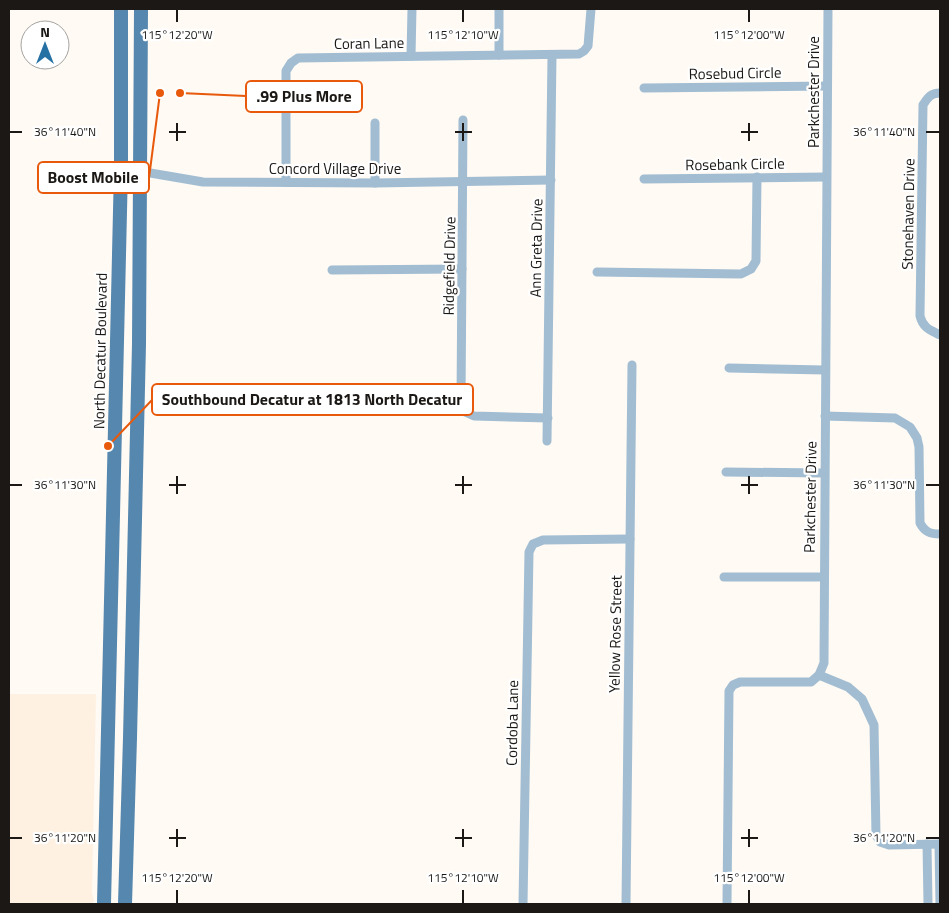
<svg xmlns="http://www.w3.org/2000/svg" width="949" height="913" font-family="'Titillium Web',sans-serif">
<rect width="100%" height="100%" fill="#fffaf4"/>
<polygon fill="#fef1e2" points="9,694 96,694 92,893 94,901 92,904 9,904"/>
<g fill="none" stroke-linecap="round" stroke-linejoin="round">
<g stroke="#a2bdd2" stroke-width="9">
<polyline points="499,55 499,9"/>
<polyline points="411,56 412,9"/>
<polyline points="644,88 827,86"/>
<path d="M940 93C931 93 928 97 923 105L920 316C923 328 930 330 940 335"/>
<polyline points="463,120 461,403 465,412 474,416 548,418"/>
<polyline points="375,123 375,183"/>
<polyline points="121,168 203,182 375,183 551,180"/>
<polyline points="644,179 826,177"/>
<polyline points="286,182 286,71 291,63 298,58 579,54 584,51 588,46 591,9"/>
<polyline points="332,270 462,269"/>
<polyline points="597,272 741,274 751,269 756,261 757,177"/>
<polyline points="729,368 825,370"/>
<path d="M825 416 895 418 910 427 917 438 919 447 920 523C925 532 930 534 940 534"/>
<polyline points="547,441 552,55"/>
<polyline points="726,472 824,473"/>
<polyline points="724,577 823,577"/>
<polyline points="819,675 848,687 862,699 874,725 876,835 880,842 889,845 940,844"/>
<polyline points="927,844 928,904"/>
<polyline points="939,844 940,904"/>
<polyline points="523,904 529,552 533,544 543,540 630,539"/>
<polyline points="626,904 632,365"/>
<polyline points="727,904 729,691 733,685 740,682 811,682 819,675 824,663 828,9"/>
</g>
<g stroke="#5687ae" stroke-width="14">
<polyline points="104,904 121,168 121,9"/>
<polyline points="125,904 130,738 139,344 141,9"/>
</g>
</g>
<path fill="none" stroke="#1b1815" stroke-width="2" d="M177 10V22M463 10V22M749 10V22M177 123V141M463 123V141M749 123V141M10 132H22M169 132H186M455 132H472M741 132H758M926 132H939M177 476V494M463 476V494M749 476V494M10 485H22M169 485H186M455 485H472M741 485H758M926 485H939M177 829V847M463 829V847M749 829V847M10 838H22M169 838H186M455 838H472M741 838H758M926 838H939M177 890V903M463 890V903M749 890V903"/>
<g text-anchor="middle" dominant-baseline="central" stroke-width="4.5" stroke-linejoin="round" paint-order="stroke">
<g font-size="15" fill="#1b1815" stroke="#fff">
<text transform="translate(369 43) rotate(-1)">Coran Lane</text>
<text transform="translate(735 73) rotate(-1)">Rosebud Circle</text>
<text transform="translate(813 92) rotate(-90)">Parkchester Drive</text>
<text transform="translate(735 164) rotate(-1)">Rosebank Circle</text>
<text x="335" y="168">Concord Village Drive</text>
<text transform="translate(908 214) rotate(-89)">Stonehaven Drive</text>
<text transform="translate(536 248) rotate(-89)">Ann Greta Drive</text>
<text transform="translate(449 266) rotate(-89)">Ridgefield Drive</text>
<text transform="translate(100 351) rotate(-89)">North Decatur Boulevard</text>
<text transform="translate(810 497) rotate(-89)">Parkchester Drive</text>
<text transform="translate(615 634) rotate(-89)">Yellow Rose Street</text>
<text transform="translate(512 723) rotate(-89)">Cordoba Lane</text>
</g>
</g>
<g font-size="12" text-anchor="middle" fill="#1b1815" stroke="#fff" stroke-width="4.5" stroke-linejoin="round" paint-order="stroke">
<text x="177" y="39">115°12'20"W</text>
<text x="463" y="39">115°12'10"W</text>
<text x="749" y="39">115°12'00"W</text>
<text x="65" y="136">36°11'40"N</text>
<text x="884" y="136">36°11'40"N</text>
<text x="65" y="489">36°11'30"N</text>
<text x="884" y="489">36°11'30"N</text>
<text x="65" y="842">36°11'20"N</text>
<text x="884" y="842">36°11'20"N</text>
<text x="177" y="882">115°12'20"W</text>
<text x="463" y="882">115°12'10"W</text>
<text x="749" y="882">115°12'00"W</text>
</g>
<path fill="none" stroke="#e8590c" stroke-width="2" d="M180 93L246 96M160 93L149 178M108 446L152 400"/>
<g fill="#e8590c" stroke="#fff" stroke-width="2">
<circle cx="180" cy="93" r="5"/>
<circle cx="160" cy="93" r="5"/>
<circle cx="108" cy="446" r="5"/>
</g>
<g fill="#fff" stroke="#e8590c" stroke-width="2">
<rect x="246" y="81" width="116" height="31" rx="5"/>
<rect x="38" y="162" width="111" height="31" rx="5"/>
<rect x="152" y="384" width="321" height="31" rx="5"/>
</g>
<g font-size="16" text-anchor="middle" font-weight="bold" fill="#1b1815">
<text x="304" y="102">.99 Plus More</text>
<text x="93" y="183">Boost Mobile</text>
<text x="312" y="405">Southbound Decatur at 1813 North Decatur</text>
</g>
<rect width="949" height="913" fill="none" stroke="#1b1815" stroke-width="20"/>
<g transform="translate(45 45)"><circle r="24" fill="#ffffff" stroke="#a4a3a1"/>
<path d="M0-4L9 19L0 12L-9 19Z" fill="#2671a4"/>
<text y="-8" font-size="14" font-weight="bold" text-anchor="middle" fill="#1b1815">N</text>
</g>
</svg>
